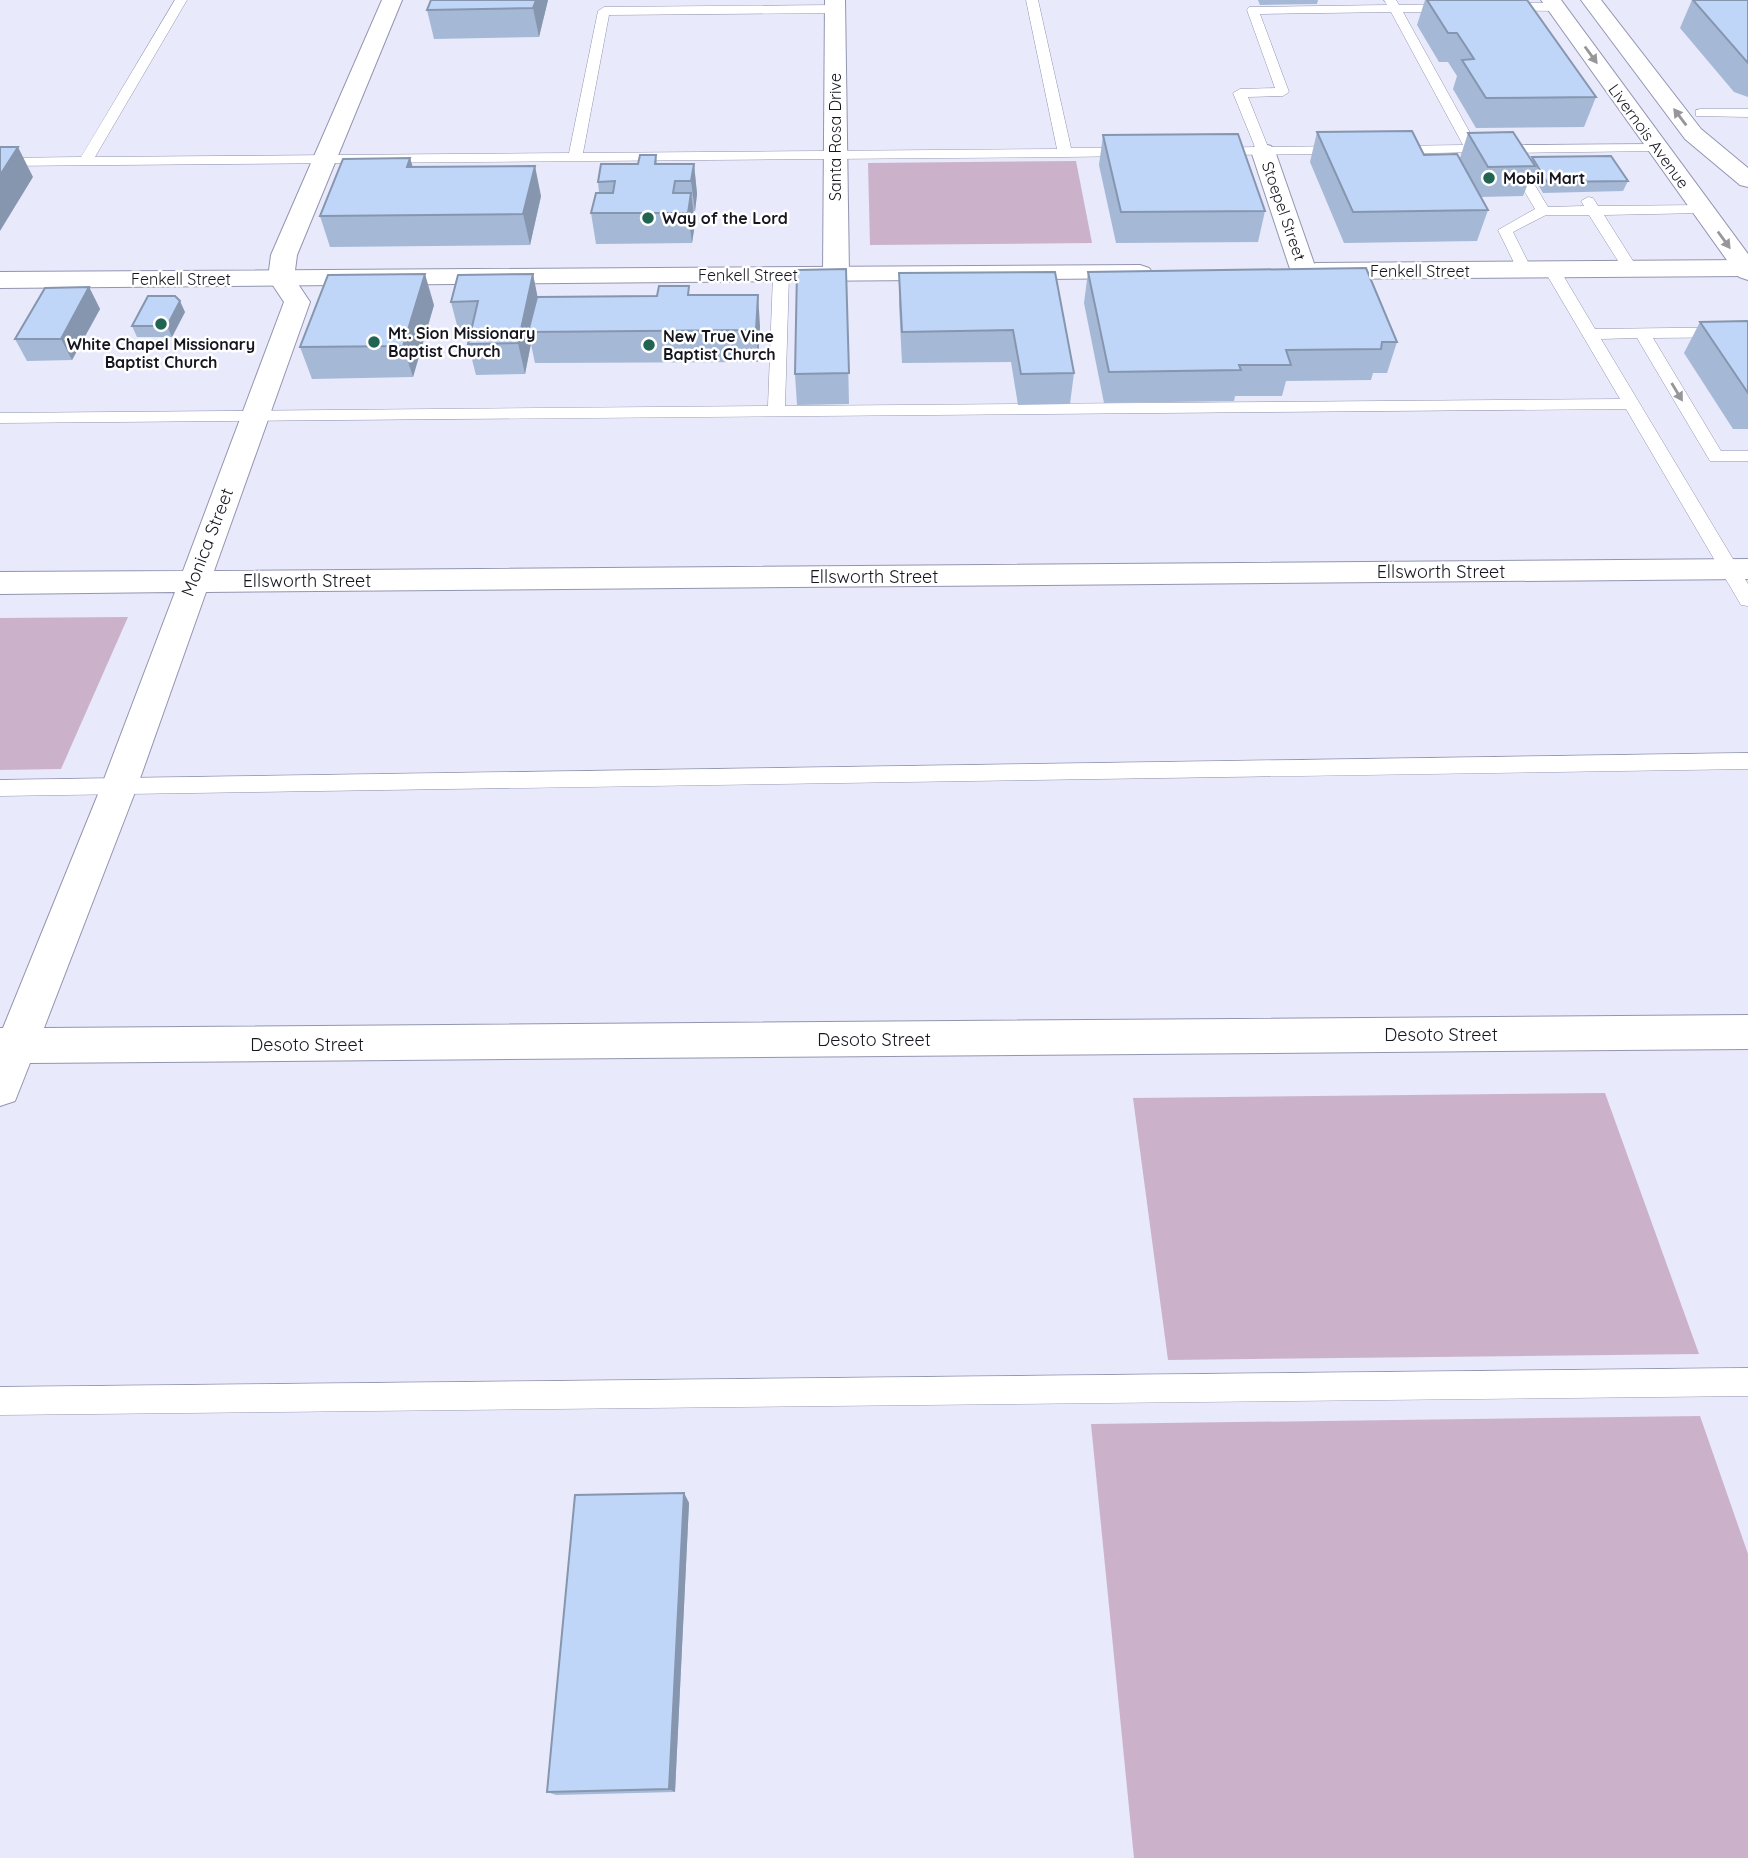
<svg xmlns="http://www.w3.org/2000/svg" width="1748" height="1858" font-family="Quicksand,sans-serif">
<rect width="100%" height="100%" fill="#e8e9fb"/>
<g fill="#ccb1cb">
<polygon points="1076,161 1092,243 870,245 868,163"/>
<polygon points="128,617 61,769 0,770 0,618"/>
<polygon points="1605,1093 1699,1354 1168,1360 1133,1098"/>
<polygon points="1700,1416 1748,1554 1748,1858 1134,1858 1091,1424"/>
</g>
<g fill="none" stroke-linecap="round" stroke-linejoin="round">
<defs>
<g id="service">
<polygon points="175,0 187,0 95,157 569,153 598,11 604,7 834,5 840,9 834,13 609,15 583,153 1057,149 1026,0 1038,0 1071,148 1131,148 1138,152 1131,156 1065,157 0,166 0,158 81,157"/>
<polygon points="1384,0 1396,0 1399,5 1453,4 1459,8 1453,12 1403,12 1479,149 1477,152 1393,154 1386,150 1393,146 1463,145 1391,12 1260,14 1289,92 1283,96 1248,97 1268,147 1344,146 1351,150 1344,154 1209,155 1207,152 1214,148 1255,147 1233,93 1240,89 1275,88 1247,10 1249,7 1387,5"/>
<polygon points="1501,3 1555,3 1561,7 1555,11 1497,10 1497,4"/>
<polygon points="1701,109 1748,109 1748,117 1696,116 1696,110"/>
<polygon points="1662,144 1664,147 1657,151 1506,153 1499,149 1506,145"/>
<polygon points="1508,157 1518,157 1548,207 1584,206 1581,201 1588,197 1593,198 1598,206 1702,205 1709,209 1702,213 1604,215 1638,269 1630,274 1625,272 1589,215 1546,215 1513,232 1532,270 1529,273 1519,273 1498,230 1535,209 1506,160"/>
<polygon points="1552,265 1560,270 1595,329 1748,327 1748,337 1653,338 1721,451 1748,451 1748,461 1710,461 1637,338 1601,339 1748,584 1748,606 1741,605 1626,409 0,423 0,413 768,406 773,275 781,270 789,275 785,406 1620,399 1544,270"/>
<polygon points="1748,753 1748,769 0,796 0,780"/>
<polygon points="1748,1368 1748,1396 0,1415 0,1387"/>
</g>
<g id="minor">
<polygon points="382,0 402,0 297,255 294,278 310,302 214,571 1748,559 1748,579 206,592 137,787 44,1028 1748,1015 1748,1049 30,1063 15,1101 0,1106 0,1028 3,1028 101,787 175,592 0,594 0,572 183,571 284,302 268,278 271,255"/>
<polygon points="825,0 845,0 849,275 845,280 827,280 823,275"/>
<polygon points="1263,144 1271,146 1275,151 1317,272 1313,277 1295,277 1291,272 1251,151 1255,146"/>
</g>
<g id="tertiary">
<polygon points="1748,260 1748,276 1316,279 1307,276 1303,271 1307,266 1316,263"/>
<polygon points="1140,265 1149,268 1153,273 1149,278 0,288 0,272"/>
</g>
<g id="secondary">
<polygon points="1541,0 1561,0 1748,254 1748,280 1739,277"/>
<polygon points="1581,0 1601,0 1701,129 1748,168 1748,187 1740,185 1685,139"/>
</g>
</defs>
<use href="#service" stroke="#9395b0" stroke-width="1"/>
<use href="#minor" stroke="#9395b0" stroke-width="2"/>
<use href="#tertiary" stroke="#9395b0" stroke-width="2"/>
<use href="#secondary" stroke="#9395b0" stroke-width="2"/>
<use href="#service" fill="#fff" fill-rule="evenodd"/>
<use href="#minor" fill="#fff" fill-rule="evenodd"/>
<use href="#tertiary" fill="#fff" fill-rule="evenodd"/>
<use href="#secondary" fill="#fff" fill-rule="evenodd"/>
</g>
<g fill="#a5b8d6">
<polygon points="431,0 548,0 539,37 434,39 427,10"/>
<polygon points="1258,0 1318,0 1317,4 1260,5"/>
<polygon points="1425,0 1527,0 1596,97 1584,127 1476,128 1453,89 1457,76 1448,62 1439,62 1417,25"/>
<polygon points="1692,0 1748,0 1748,97 1734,92 1680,28"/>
<polygon points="1317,132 1424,155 1460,158 1468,133 1531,160 1532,157 1628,181 1623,191 1543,193 1532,174 1523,196 1480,197 1488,210 1477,241 1344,243 1310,162"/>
<polygon points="1103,135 1265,211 1258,242 1116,243 1099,165"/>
<polygon points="656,155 657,164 694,164 697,194 695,211 693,211 695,223 692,243 596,244 591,213 599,193 598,182 638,164"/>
<polygon points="410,158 413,167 541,196 530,245 330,247 320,216"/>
<polygon points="846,269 849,404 797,405 795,374"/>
<polygon points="1055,272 1074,373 1070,404 1018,405 1011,362 902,363 899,304 899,273"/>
<polygon points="1088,272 1397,342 1387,373 1373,373 1371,380 1286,381 1282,396 1235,396 1234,401 1104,403 1084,303"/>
<polygon points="533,274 537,297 690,295 760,326 758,362 535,363 531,344 525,374 476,375 468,344 471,332 459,333 451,302"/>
<polygon points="89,287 100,309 72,360 27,361 15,339"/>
<polygon points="434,305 413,377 312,379 300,347"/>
<polygon points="185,312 172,337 137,337 132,326"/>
<polygon points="1700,322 1748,322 1748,429 1733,429 1684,353"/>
<polygon points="684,1493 689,1503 675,1792 556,1795 547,1792"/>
</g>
<g fill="#8696ae">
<polygon points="536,0 548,0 539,37 533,8"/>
<polygon points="18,147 33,177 0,231 0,175"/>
<polygon points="410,158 418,188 407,167"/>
<polygon points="694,164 697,194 695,211 691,181"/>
<polygon points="535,166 541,196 530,245 523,214"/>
<polygon points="691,193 695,223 692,243 688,213"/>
<polygon points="425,274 434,305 413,377 403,346"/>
<polygon points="533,274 539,304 528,332 531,343 525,374 518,343"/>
<polygon points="89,287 100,309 72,360 61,339"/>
<polygon points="758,295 760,326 758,362 756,330"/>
<polygon points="180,301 185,312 172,337 167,326"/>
<polygon points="684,1493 689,1503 675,1792 669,1789"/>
</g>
<g fill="#c0d6f9" stroke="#8696ae" stroke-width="2">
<polygon points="431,0 536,0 533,8 427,10"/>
<polygon points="1427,0 1527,0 1596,97 1486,98 1462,60 1474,59 1457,33 1448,33"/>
<polygon points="1693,0 1748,0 1748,63"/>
<polygon points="1412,131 1424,155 1457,154 1488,210 1353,212 1317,132"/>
<polygon points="1513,132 1535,166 1488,167 1468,133"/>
<polygon points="1238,134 1265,211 1121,212 1103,135"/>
<polygon points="0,147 18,147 0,175"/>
<polygon points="640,155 656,155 655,164 694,164 691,181 675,181 673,193 691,193 688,213 591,213 596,193 613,193 615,181 598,182 601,164 638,164"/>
<polygon points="1611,156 1628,181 1547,182 1532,157"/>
<polygon points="410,158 407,167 535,166 523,214 320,216 343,159"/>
<polygon points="1366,268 1397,342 1382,342 1381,349 1286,350 1291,365 1239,365 1241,370 1109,372 1088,272"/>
<polygon points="846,269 849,373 795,374 797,270"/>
<polygon points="1055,272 1074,373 1021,374 1013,330 902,332 899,273"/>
<polygon points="425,274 403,346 300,347 328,275"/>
<polygon points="533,274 518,343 468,344 478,301 451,302 458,275"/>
<polygon points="659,286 689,286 688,295 758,295 756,330 528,332 537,297 657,296"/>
<polygon points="89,287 61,339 15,339 45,288"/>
<polygon points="148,296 175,296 180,301 167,326 132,326"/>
<polygon points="1747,321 1748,322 1748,393 1700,322"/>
<polygon points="684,1493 669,1789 547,1792 575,1495"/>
</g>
<defs><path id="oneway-solid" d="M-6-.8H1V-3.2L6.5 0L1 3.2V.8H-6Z" transform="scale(1.75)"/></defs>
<g fill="#96969b">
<use href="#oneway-solid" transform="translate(1591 55) rotate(54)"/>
<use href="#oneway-solid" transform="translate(1680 117) rotate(-127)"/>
<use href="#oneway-solid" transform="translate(1724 240) rotate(54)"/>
<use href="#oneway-solid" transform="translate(1677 392) rotate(59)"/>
</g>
<g fill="#226452" stroke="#fff" stroke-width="2.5">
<circle cx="1489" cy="178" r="7"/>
<circle cx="648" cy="218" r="7"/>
<circle cx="161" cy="324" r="7"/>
<circle cx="374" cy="342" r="7"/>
<circle cx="649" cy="345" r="7"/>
</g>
<g text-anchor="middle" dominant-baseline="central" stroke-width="5" stroke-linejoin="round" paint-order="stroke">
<g font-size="16" fill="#161620" stroke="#fff">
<text transform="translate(1649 136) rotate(54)">Livernois Avenue</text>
<text transform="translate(835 137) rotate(-90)">Santa Rosa Drive</text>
<text transform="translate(1284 211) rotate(71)">Stoepel Street</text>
<text x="1420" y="271">Fenkell Street</text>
<text x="748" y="275">Fenkell Street</text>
<text x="181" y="279">Fenkell Street</text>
</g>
<g font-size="16" font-weight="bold" fill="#161620" stroke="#fff" text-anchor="start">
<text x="1503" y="178">Mobil Mart</text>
<text x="662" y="218">Way of the Lord</text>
<text x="388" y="333">Mt. Sion Missionary<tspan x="388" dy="18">Baptist Church</tspan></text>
<text x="663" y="336">New True Vine<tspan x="663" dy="18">Baptist Church</tspan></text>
<text x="161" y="344" text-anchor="middle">White Chapel Missionary<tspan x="161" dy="18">Baptist Church</tspan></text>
</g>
<g font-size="18" fill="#161620" stroke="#fff">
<text transform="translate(207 542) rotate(-69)">Monica Street</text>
<text x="1441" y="571">Ellsworth Street</text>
<text x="874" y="576">Ellsworth Street</text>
<text x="307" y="580">Ellsworth Street</text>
<text x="1441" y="1034">Desoto Street</text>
<text x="874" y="1039">Desoto Street</text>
<text x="307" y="1044">Desoto Street</text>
</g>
</g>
</svg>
